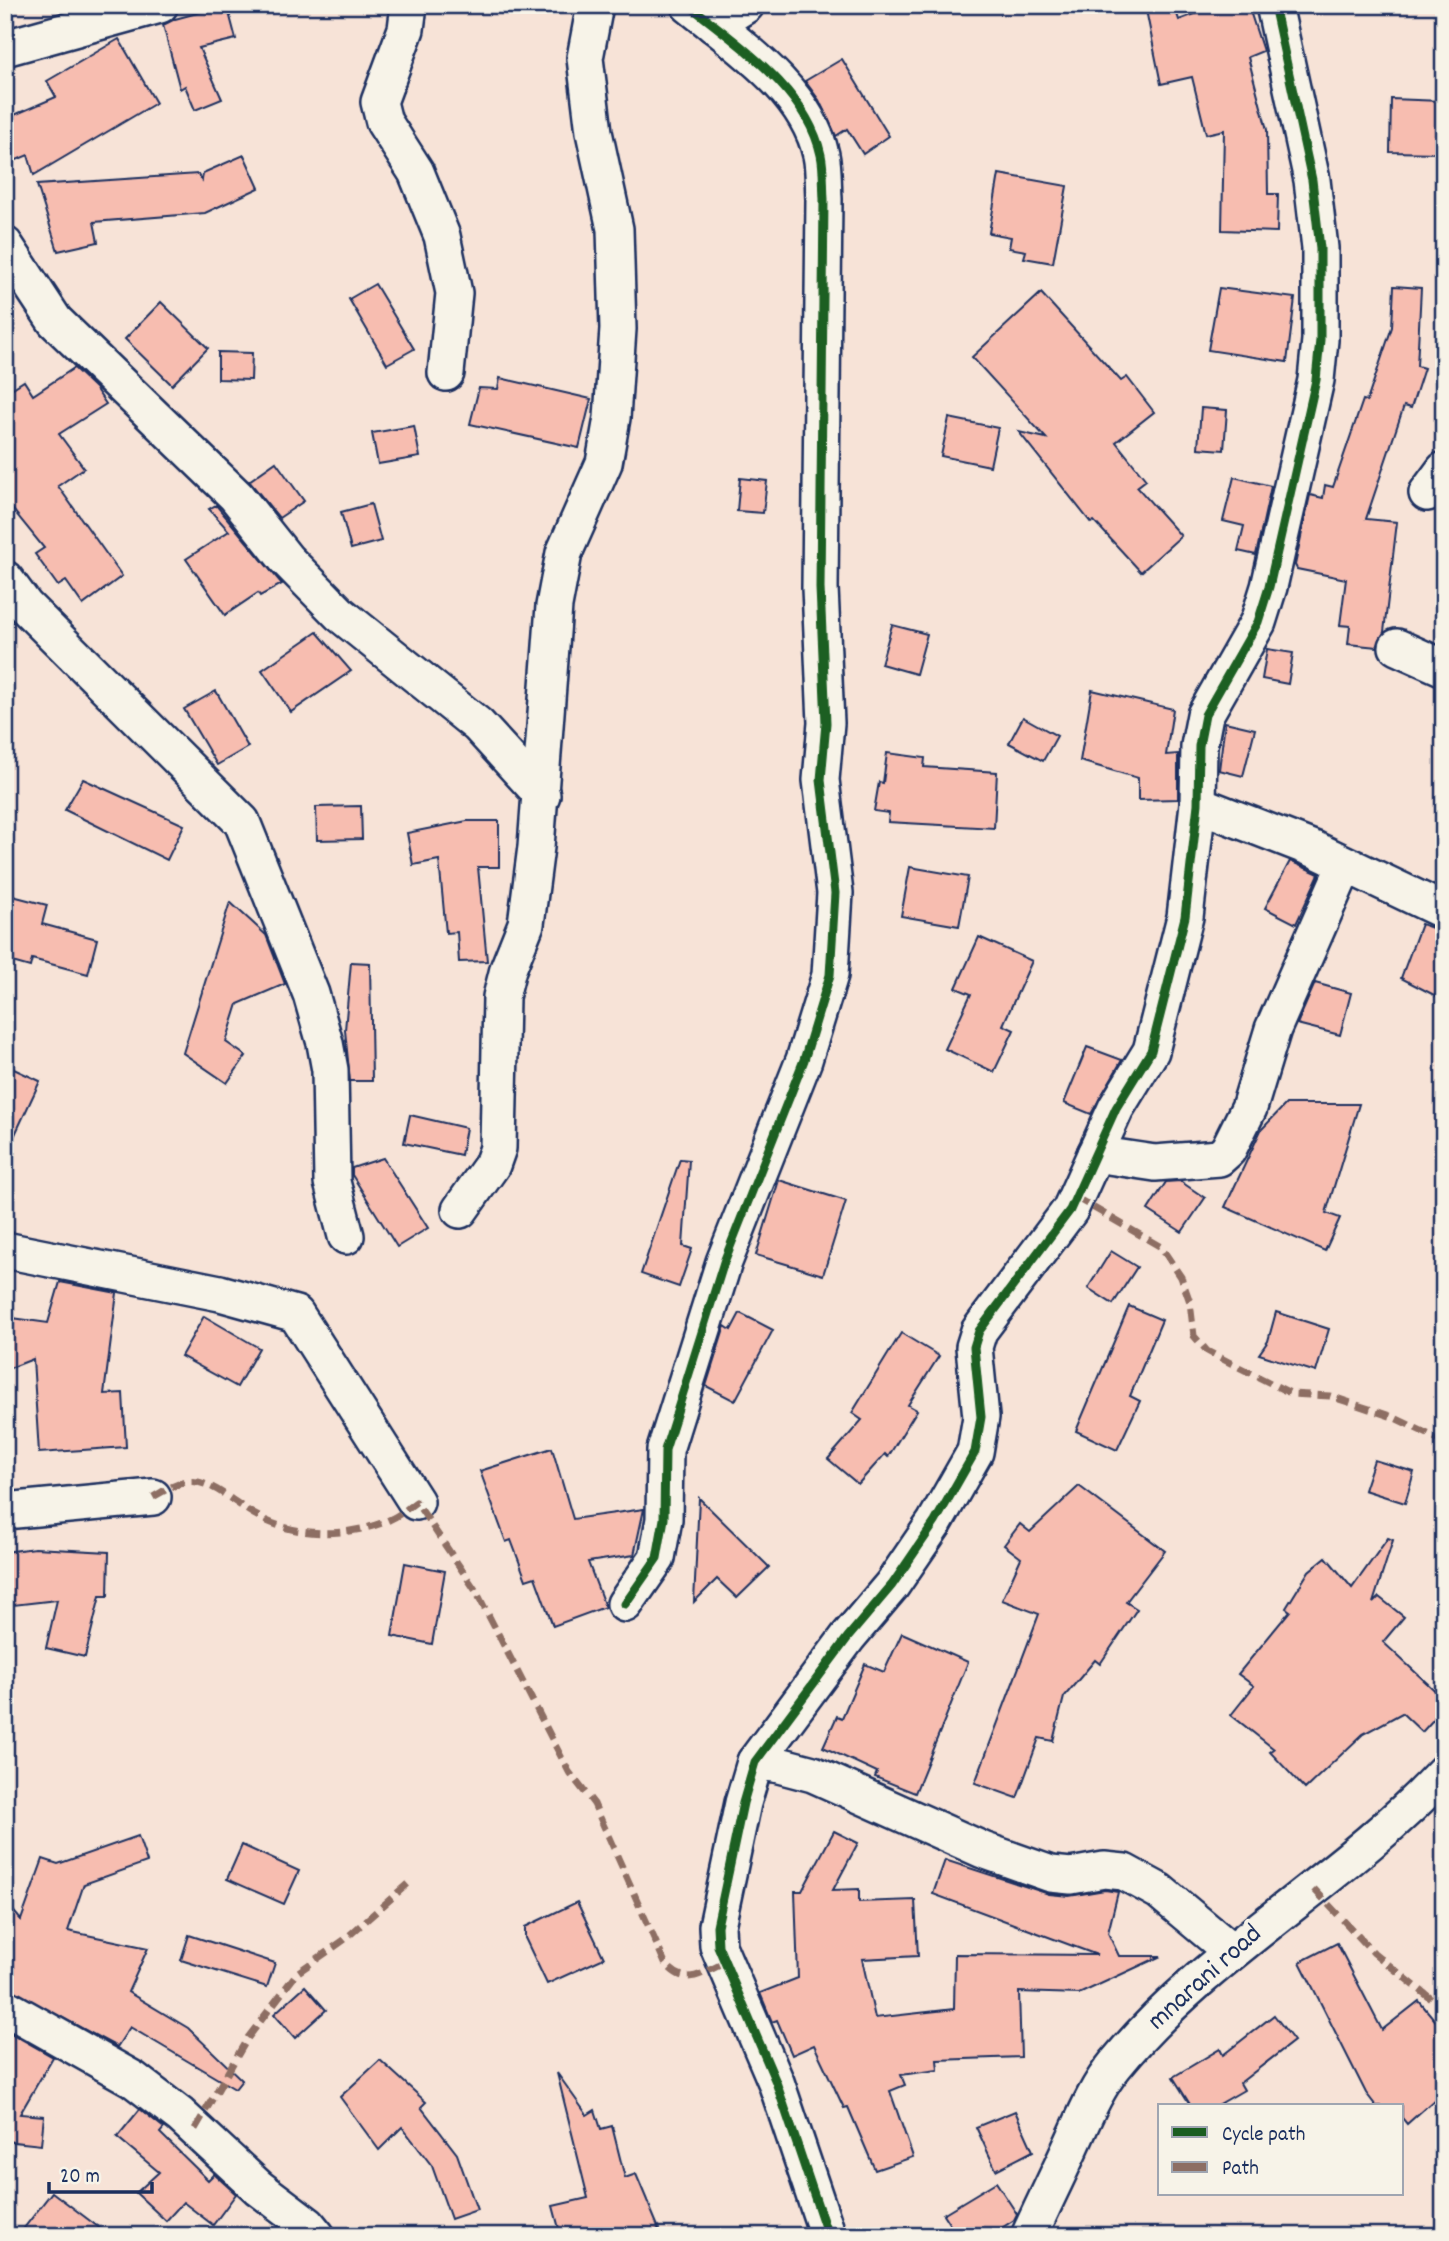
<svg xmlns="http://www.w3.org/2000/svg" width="1449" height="2241" font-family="Dekko,sans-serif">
<rect width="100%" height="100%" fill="#f7e3d7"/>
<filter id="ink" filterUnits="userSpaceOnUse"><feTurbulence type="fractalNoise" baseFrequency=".0143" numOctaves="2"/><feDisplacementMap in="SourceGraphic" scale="14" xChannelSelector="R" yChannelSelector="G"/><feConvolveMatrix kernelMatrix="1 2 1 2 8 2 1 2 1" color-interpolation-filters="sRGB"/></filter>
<g filter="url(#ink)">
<g fill="#f7bdb0" stroke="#1b2f5e" stroke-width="2">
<polygon points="227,5 236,39 199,48 222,99 195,110 185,86 180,89 163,25 175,19"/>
<polygon points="1145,5 1174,5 1179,20 1219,5 1248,5 1263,51 1248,57 1267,130 1268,194 1278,194 1277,232 1222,230 1224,130 1206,134 1192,77 1161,84"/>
<polygon points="119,39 156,103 34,175 28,155 5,165 5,119 56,97 47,81"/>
<polygon points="842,59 889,136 863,154 847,129 836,136 819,100 805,81"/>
<polygon points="1391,99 1441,101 1439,153 1390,152"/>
<polygon points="244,155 259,188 205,213 94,222 98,242 58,251 37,185 198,174 202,180 203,173"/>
<polygon points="999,174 1067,186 1053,263 1024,258 1026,251 1009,248 1011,237 989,233"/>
<polygon points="375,284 414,349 387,364 349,299"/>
<polygon points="1394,286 1421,288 1417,366 1424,368 1411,408 1404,406 1366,519 1397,522 1384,632 1377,647 1348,644 1350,626 1340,625 1346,579 1297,569 1295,565 1310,495 1323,498 1325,485 1333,487 1363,400 1367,401 1392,327"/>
<polygon points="1219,288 1295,298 1287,362 1208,350"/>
<polygon points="1041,293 1121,381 1127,377 1154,412 1116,442 1146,480 1137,487 1181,536 1141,572 1094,521 1091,523 1019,432 1046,438 972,357"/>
<polygon points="161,302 208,348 172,385 125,339"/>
<polygon points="218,352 252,353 251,380 218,379"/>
<polygon points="74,368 95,388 106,404 59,434 84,468 58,486 122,576 83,605 66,581 58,586 35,554 44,548 5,500 5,393 24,381 33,395"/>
<polygon points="500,378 591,399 579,448 470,424 479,388 498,389"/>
<polygon points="1201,408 1227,410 1224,450 1198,448"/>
<polygon points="949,418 998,428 990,466 941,456"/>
<polygon points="414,426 420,457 378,464 372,433"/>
<polygon points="276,462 304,501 279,518 249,481"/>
<polygon points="1234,477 1271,486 1256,555 1238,551 1244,526 1223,521"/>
<polygon points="740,478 767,481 763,513 737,511"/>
<polygon points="371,504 381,541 351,549 341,512"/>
<polygon points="216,505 282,584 260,596 258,593 225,615 186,559 229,531 209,509"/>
<polygon points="892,625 927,634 916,674 881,664"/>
<polygon points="317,632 351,671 291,712 262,670"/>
<polygon points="1267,649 1293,653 1288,684 1262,679"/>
<polygon points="1092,690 1173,709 1166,755 1178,754 1178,799 1138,800 1138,778 1080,761"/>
<polygon points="216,691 248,747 217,765 184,709"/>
<polygon points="1023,717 1057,736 1043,761 1009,743"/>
<polygon points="1225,722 1255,729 1243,776 1219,770"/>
<polygon points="887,753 925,758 924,767 997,772 994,828 888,822 889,813 874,811 879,782 883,783"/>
<polygon points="83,779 184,825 167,860 65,810"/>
<polygon points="361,806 362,839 317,840 316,807"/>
<polygon points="467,821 499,821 499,867 478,867 487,961 459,962 457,932 446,933 439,860 413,865 407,833"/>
<polygon points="1290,861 1319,874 1296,924 1265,908"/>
<polygon points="910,867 968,877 959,926 901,916"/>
<polygon points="5,894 47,905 42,924 97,939 88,974 32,959 30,967 5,960"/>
<polygon points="230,902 266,935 285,984 238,1004 226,1042 246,1056 227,1083 183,1053"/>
<polygon points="1421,924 1444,932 1444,974 1436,996 1401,978"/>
<polygon points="979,937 1032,961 1003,1025 1014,1030 994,1072 945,1049 971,994 956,988"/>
<polygon points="351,962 370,963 372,1081 350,1081 345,1030"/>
<polygon points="1315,983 1351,993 1340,1035 1297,1024"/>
<polygon points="1087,1047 1122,1060 1091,1114 1064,1103"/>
<polygon points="5,1065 40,1081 5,1156"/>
<polygon points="1286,1104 1359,1104 1326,1213 1340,1218 1325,1251 1225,1207 1261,1130"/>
<polygon points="410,1115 466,1128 461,1155 404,1143"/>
<polygon points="383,1158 428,1228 397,1247 352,1175 352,1168"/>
<polygon points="680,1159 689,1160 683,1246 692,1249 679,1287 641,1274"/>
<polygon points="779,1180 846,1201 823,1275 756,1255"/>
<polygon points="1180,1181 1205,1198 1182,1232 1148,1210 1166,1182"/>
<polygon points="1111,1251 1137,1267 1113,1304 1088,1288"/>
<polygon points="60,1282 117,1293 104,1394 123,1393 126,1447 39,1453 33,1359 5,1370 5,1317 48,1323"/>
<polygon points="1129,1306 1162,1320 1130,1396 1140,1401 1117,1450 1076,1431"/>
<polygon points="1276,1312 1329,1329 1316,1372 1259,1354 1268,1341"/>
<polygon points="740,1313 773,1330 735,1401 706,1386 725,1326 731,1330"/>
<polygon points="204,1316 259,1348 237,1387 181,1356"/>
<polygon points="901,1333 939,1356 908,1405 917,1410 888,1457 885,1454 858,1484 828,1459 862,1420 852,1413"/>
<polygon points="552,1448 573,1519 644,1509 634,1555 588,1562 605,1607 553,1626 535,1577 526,1580 511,1540 506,1542 480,1471"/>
<polygon points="1374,1460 1414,1472 1405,1503 1364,1490"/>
<polygon points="1079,1486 1165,1551 1126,1602 1137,1609 1100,1664 1095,1660 1064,1697 1053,1741 1039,1738 1017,1798 975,1783 1039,1614 1002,1600 1021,1558 1004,1545 1020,1524 1030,1532"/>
<polygon points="699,1498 769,1567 737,1598 717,1579 694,1602"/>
<polygon points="1388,1538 1393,1540 1373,1603 1379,1597 1404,1617 1383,1642 1444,1699 1444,1708 1422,1732 1402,1713 1363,1734 1305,1789 1270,1752 1274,1749 1231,1715 1254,1686 1238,1674 1290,1611 1286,1608 1309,1571 1326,1557 1352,1588"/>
<polygon points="35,1548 109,1552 108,1596 100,1596 85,1657 46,1648 57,1600 5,1606 5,1552"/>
<polygon points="405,1563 445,1571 432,1644 392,1636"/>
<polygon points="902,1633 968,1662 915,1793 875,1777 877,1772 823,1747 837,1716 842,1718 865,1664 884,1672"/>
<polygon points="834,1831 858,1843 833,1890 859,1889 859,1902 915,1900 918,1956 862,1959 875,2018 954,2009 955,1954 1097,1955 933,1894 945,1860 1049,1894 1069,1896 1105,1890 1118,1892 1108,1933 1119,1956 1161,1956 1079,1994 1019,1992 1021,2057 937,2060 938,2070 901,2075 905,2085 890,2091 913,2157 875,2170 848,2107 844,2108 814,2045 792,2055 777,2020 772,2022 760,1993 798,1978 795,1891 802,1891"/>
<polygon points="138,1836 147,1862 84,1884 68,1931 148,1948 128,1992 188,2028 242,2080 235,2089 130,2027 117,2047 5,1987 5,1901 21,1920 43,1859 58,1864"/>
<polygon points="242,1845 299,1871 284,1904 227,1879"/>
<polygon points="577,1902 604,1958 547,1984 525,1938 525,1927"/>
<polygon points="189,1935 275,1963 267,1987 181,1960"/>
<polygon points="1337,1943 1382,2030 1419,2001 1444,2031 1444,2091 1407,2124 1402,2118 1402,2106 1376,2106 1366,2093 1300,1962"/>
<polygon points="305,1986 326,2010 295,2038 274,2014"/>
<polygon points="1274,2015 1294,2041 1240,2083 1244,2090 1216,2106 1191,2106 1173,2077 1220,2049 1223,2055"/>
<polygon points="5,2030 53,2057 20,2114 44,2116 41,2145 5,2141"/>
<polygon points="380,2060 426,2102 421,2107 457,2154 477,2210 451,2219 432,2166 402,2127 379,2150 340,2097"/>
<polygon points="557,2073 587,2115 595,2110 601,2129 612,2126 625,2178 636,2174 659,2229 643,2236 561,2236 553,2206 588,2198"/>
<polygon points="140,2109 164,2128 160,2133 208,2180 214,2174 236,2194 213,2225 183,2202 166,2221 136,2193 159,2172 117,2137"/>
<polygon points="1015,2111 1033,2151 996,2170 976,2127"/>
<polygon points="996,2182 1017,2214 1014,2220 989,2236 957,2236 943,2214"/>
<polygon points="52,2192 110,2236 18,2236"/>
</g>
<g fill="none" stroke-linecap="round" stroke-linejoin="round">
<defs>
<g id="minor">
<polyline points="409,5 406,29 379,102 384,122 416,172 442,236 454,293 446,373"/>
<polyline points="714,25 746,5"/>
<polyline points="5,48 160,5"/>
<polyline points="5,245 55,321 236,496 286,559 340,614 478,725 542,795"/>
<polyline points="1427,493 1444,470"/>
<polyline points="5,579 25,606 242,822 311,994 325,1043 330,1070 332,1182 346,1236"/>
<polyline points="1397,647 1444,668"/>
<polyline points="1198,804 1316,850 1444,911"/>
<polyline points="1095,1154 1155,1163 1219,1158 1228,1150 1249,1108 1273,1029 1345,865"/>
<polyline points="460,1210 492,1165 498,1148 501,997 508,969 526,924 536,847 554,606 564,553 604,463 612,418 618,329 615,229 594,132 585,58 595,5"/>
<polyline points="5,1250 220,1293 296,1314 416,1502"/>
<polyline points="5,1511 153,1497"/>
<path d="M625 1604 657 1558 664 1519 665 1450 724 1262 804 1060 830 975 835 893 821 780 826 723 820 588 824 199C823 185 824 168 821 155 807 90 738 45 689 5"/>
<polyline points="755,1762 775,1764 813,1774 983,1850 1051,1874 1071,1876 1104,1870 1124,1872 1159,1891 1231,1951"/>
<polyline points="5,2007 133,2079 180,2115 259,2188 308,2225 317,2236"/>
<polyline points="828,2236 776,2082 718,1946 717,1926 743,1803 755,1762 848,1637 892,1585 935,1522 975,1452 981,1417 974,1347 979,1331 1070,1210 1116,1108 1151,1051 1185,917 1198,804 1199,746 1205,715 1258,622 1269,587 1316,380 1320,340 1320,248 1312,180 1274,5"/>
<path d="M1029 2236C1043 2205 1058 2175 1072 2144 1084 2118 1096 2088 1115 2065 1209 1950 1344 1880 1444 1772"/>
</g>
</defs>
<use href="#minor" stroke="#1b2f5e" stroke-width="40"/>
<use href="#minor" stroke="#f7f3e8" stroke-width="35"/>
<g stroke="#8d6e63" stroke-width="7" stroke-dasharray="14 7" stroke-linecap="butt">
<polyline points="1075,1197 1161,1247 1181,1277 1190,1302 1194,1336 1207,1351 1292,1394 1330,1396 1393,1417 1444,1442"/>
<path d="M153 1497C168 1489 181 1479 198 1482 220 1487 239 1507 259 1517 296 1538 351 1537 389 1520 399 1516 408 1508 416 1502L476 1591 569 1772 594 1804 665 1963C686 1988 700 1974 724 1963"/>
<polyline points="1314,1889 1374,1953 1444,2009"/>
<polyline points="195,2129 247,2039 297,1973 344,1940 412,1880"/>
</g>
<defs>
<g id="cycleway">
<path d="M625 1604 657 1558 664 1519 665 1450 724 1262 804 1060 830 975 835 893 821 780 826 723 820 588 824 199C823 185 824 168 821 155 807 90 738 45 689 5"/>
<polyline points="828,2236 776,2082 718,1946 717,1926 743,1803 755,1762 848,1637 892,1585 935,1522 975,1452 981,1417 974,1347 979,1331 1070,1210 1116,1108 1151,1051 1185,917 1198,804 1199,746 1205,715 1258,622 1269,587 1316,380 1320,340 1320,248 1312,180 1274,5"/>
</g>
</defs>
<use href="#cycleway" stroke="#f7f3e8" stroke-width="13"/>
<use href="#cycleway" stroke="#1b5e20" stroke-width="9"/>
</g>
</g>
<g text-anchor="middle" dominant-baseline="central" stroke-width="7" stroke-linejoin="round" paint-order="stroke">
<g font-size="28" fill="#1b2f5e" stroke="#f7f3e8">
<text transform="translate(1206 1979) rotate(-42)">mnarani road</text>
</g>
</g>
<rect width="1449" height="2241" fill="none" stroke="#f7f3e8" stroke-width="28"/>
<rect x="14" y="14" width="1421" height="2213" fill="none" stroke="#1b2f5e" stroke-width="2.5" filter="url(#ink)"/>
<rect x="1158" y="2104" width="245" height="91" fill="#f7f3e8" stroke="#9fa5b1" stroke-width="2"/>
<rect x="1172" y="2127" width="35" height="10" fill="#1b5e20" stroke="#9fa5b1" stroke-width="2"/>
<text x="1222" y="2140" font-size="21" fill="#1b2f5e">Cycle path</text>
<rect x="1172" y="2162" width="35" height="10" fill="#8d6e63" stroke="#9fa5b1" stroke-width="2"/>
<text x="1222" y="2174" font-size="21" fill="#1b2f5e">Path</text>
<path d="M49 2182v10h103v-10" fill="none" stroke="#1b2f5e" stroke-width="3.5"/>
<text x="60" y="2182" font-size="21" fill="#1b2f5e" stroke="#f7f3e8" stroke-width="5" paint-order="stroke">20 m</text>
</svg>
